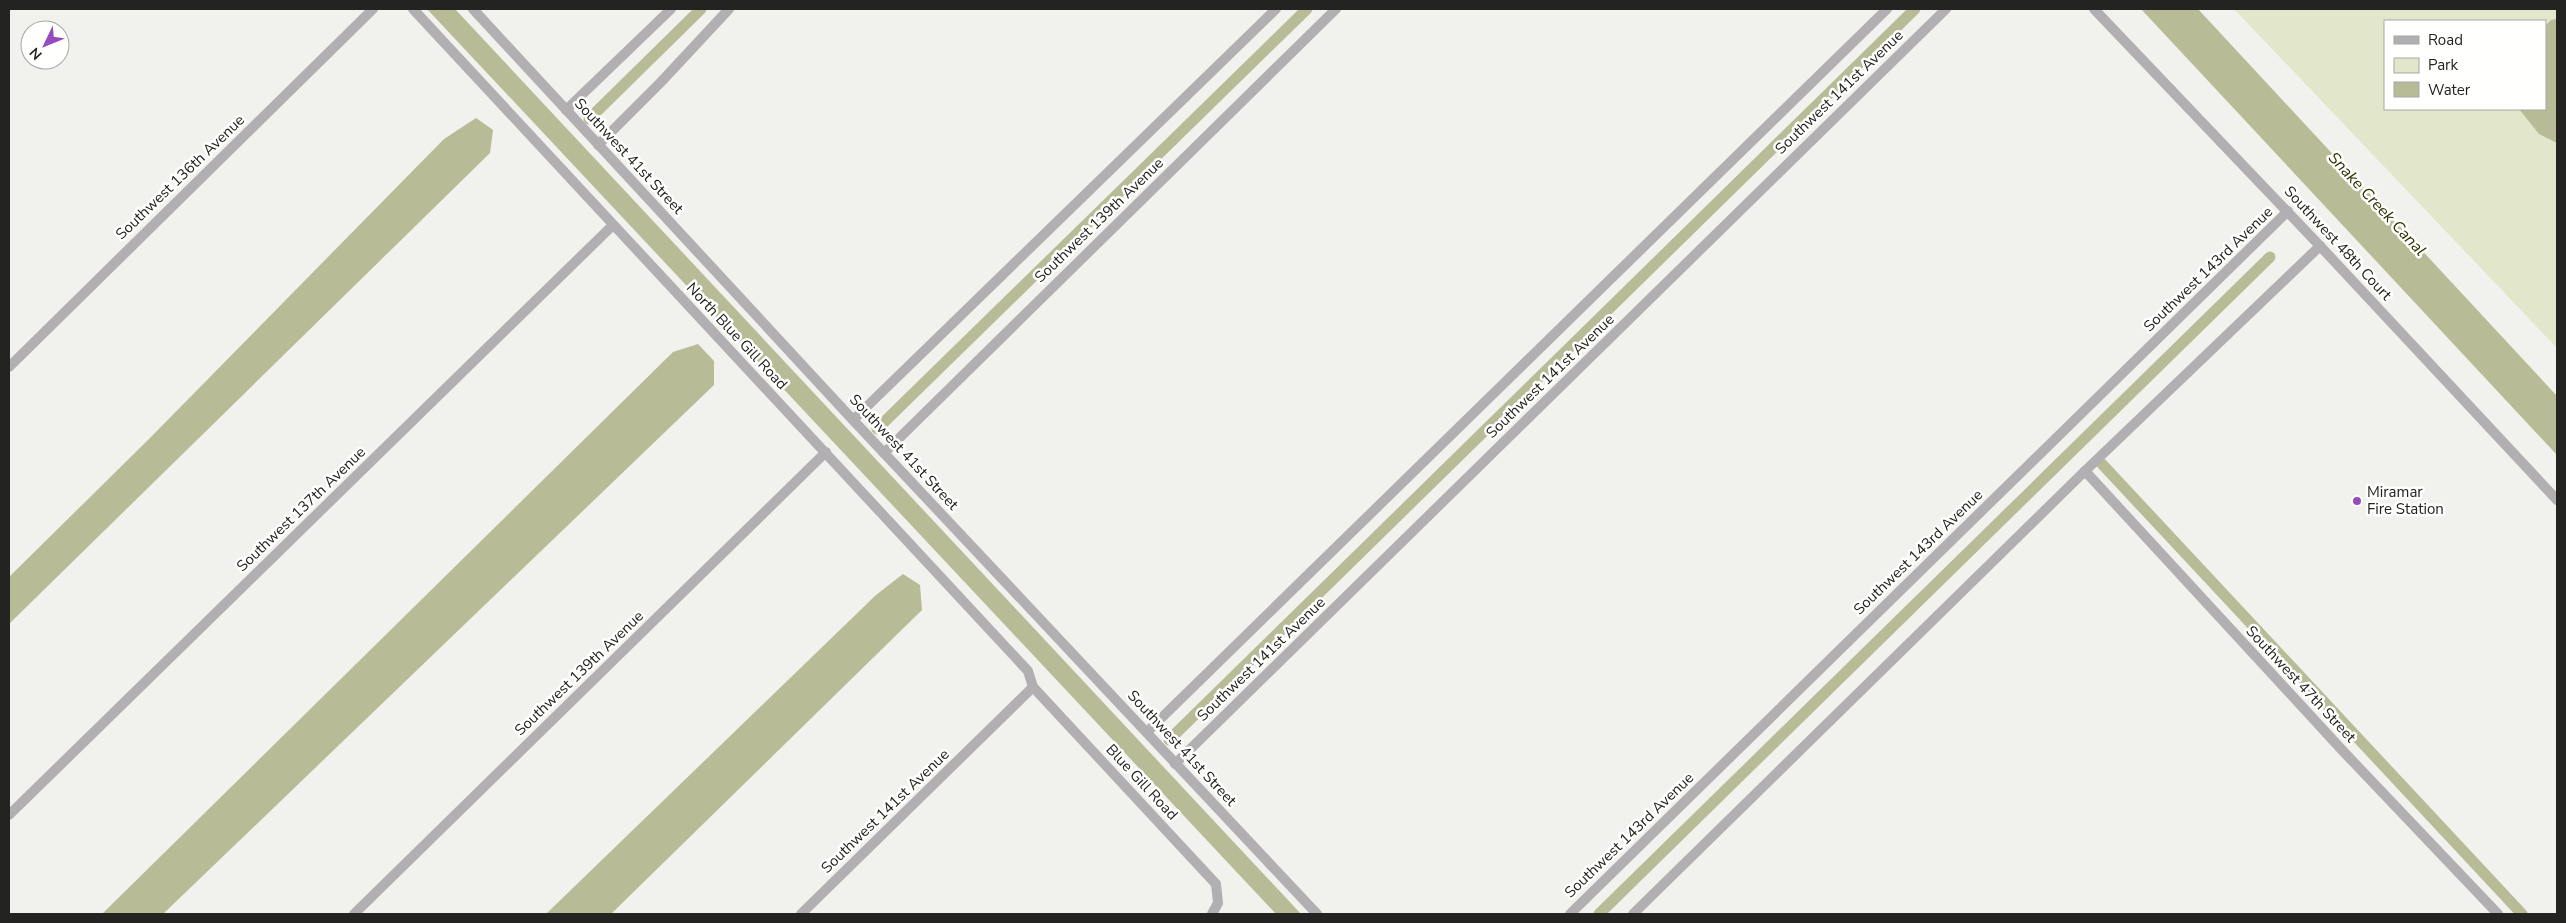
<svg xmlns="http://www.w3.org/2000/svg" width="2566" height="923" font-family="'Nunito Sans',sans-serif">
<rect width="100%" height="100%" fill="#f1f2ed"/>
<path fill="#e2e6ca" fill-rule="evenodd" d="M2234 9H2557V348ZM2385 21H2545V109H2385Z"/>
<g fill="#b7bb96">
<polygon points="427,9 455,9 1301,914 1276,914"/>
<polygon points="2141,9 2198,9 2557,396 2557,455"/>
<polygon points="2557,19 2557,143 2539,134 2519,109 2545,109 2545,26 2551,20"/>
<polygon points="476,118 493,130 490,153 9,624 9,577 148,440 444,139"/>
<polygon points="698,344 714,361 714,385 163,914 102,914 673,352"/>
<polygon points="903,574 920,585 922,610 611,914 546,914 876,595"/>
</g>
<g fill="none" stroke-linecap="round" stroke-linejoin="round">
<g stroke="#b7bb96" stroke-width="11">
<polyline points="589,119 701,9"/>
<polyline points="877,429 1307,9"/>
<polyline points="2102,464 2522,914"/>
<polyline points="1169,740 1915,9"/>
<polyline points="1599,914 2270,257"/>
</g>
<g stroke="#b1afb1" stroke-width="10">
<polyline points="413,9 1028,671 1033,687 1216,884 1218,903 1212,914"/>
<polyline points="473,9 853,420 1317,914"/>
<polyline points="2094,9 2320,246 2557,500"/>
<polyline points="566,110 671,9"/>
<polyline points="598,145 661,82 729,9"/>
<polyline points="9,367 373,9"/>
<polyline points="853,420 1276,9"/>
<polyline points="884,453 1336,9"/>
<polyline points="2085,471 2342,750 2498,914"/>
<polyline points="1147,732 1887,9"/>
<polyline points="1175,764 1946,9"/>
<polyline points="9,815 613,225"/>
<polyline points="354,914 826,452"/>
<polyline points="801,914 1033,687"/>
<polyline points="1570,914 2288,211"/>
<polyline points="1633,914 2085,471 2320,246"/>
</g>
</g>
<circle fill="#954bbe" stroke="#fffffe" stroke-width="2" cx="2357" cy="501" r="5"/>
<g text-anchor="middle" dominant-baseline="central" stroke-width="5" stroke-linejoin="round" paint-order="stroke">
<g font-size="15" fill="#232321" stroke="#fffffe">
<text transform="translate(1839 92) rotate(-44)">Southwest 141st Avenue</text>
<text transform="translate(629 156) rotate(47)">Southwest 41st Street</text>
<text transform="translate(180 177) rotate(-44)">Southwest 136th Avenue</text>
<text transform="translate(1099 220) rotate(-44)">Southwest 139th Avenue</text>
<text transform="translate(2338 243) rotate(47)">Southwest 48th Court</text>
<text transform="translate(2208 269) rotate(-44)">Southwest 143rd Avenue</text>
<text transform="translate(737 336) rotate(47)">North Blue Gill Road</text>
<text transform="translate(1550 376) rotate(-44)">Southwest 141st Avenue</text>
<text transform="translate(904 452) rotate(47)">Southwest 41st Street</text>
<text transform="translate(301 509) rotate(-44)">Southwest 137th Avenue</text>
<text transform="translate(1918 552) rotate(-44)">Southwest 143rd Avenue</text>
<text transform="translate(1261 659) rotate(-44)">Southwest 141st Avenue</text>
<text transform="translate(579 673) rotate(-44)">Southwest 139th Avenue</text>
<text transform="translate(2301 684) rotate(47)">Southwest 47th Street</text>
<text transform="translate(1182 748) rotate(47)">Southwest 41st Street</text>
<text transform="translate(1142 782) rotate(47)">Blue Gill Road</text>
<text transform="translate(885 811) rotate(-44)">Southwest 141st Avenue</text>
<text transform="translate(1629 835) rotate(-44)">Southwest 143rd Avenue</text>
</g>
<g font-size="15" fill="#232321" stroke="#fffffe" text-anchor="start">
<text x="2367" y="492">Miramar<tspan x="2367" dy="17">Fire Station</tspan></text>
</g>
<g font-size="16" font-style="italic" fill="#2d3001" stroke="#fffffe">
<text transform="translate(2377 204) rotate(47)">Snake Creek Canal</text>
</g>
</g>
<rect width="2566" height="923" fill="none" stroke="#232321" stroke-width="20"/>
<rect x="2384" y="20" width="162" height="90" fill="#fffffe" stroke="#a7a7a6"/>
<rect x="2394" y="36" width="25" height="8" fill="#b1afb1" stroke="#a7a7a6"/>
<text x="2428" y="45" font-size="15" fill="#232321">Road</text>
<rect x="2394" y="58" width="25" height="15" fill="#e2e6ca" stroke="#a7a7a6"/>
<text x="2428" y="70" font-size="15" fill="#232321">Park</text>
<rect x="2394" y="82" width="25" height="15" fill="#b7bb96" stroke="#a7a7a6"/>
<text x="2428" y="95" font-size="15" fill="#232321">Water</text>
<g transform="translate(45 45) rotate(227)"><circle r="24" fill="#fffffe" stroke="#a7a7a6"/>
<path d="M0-4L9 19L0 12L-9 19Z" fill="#954bbe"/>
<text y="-8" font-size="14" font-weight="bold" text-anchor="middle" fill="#232321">N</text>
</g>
</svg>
